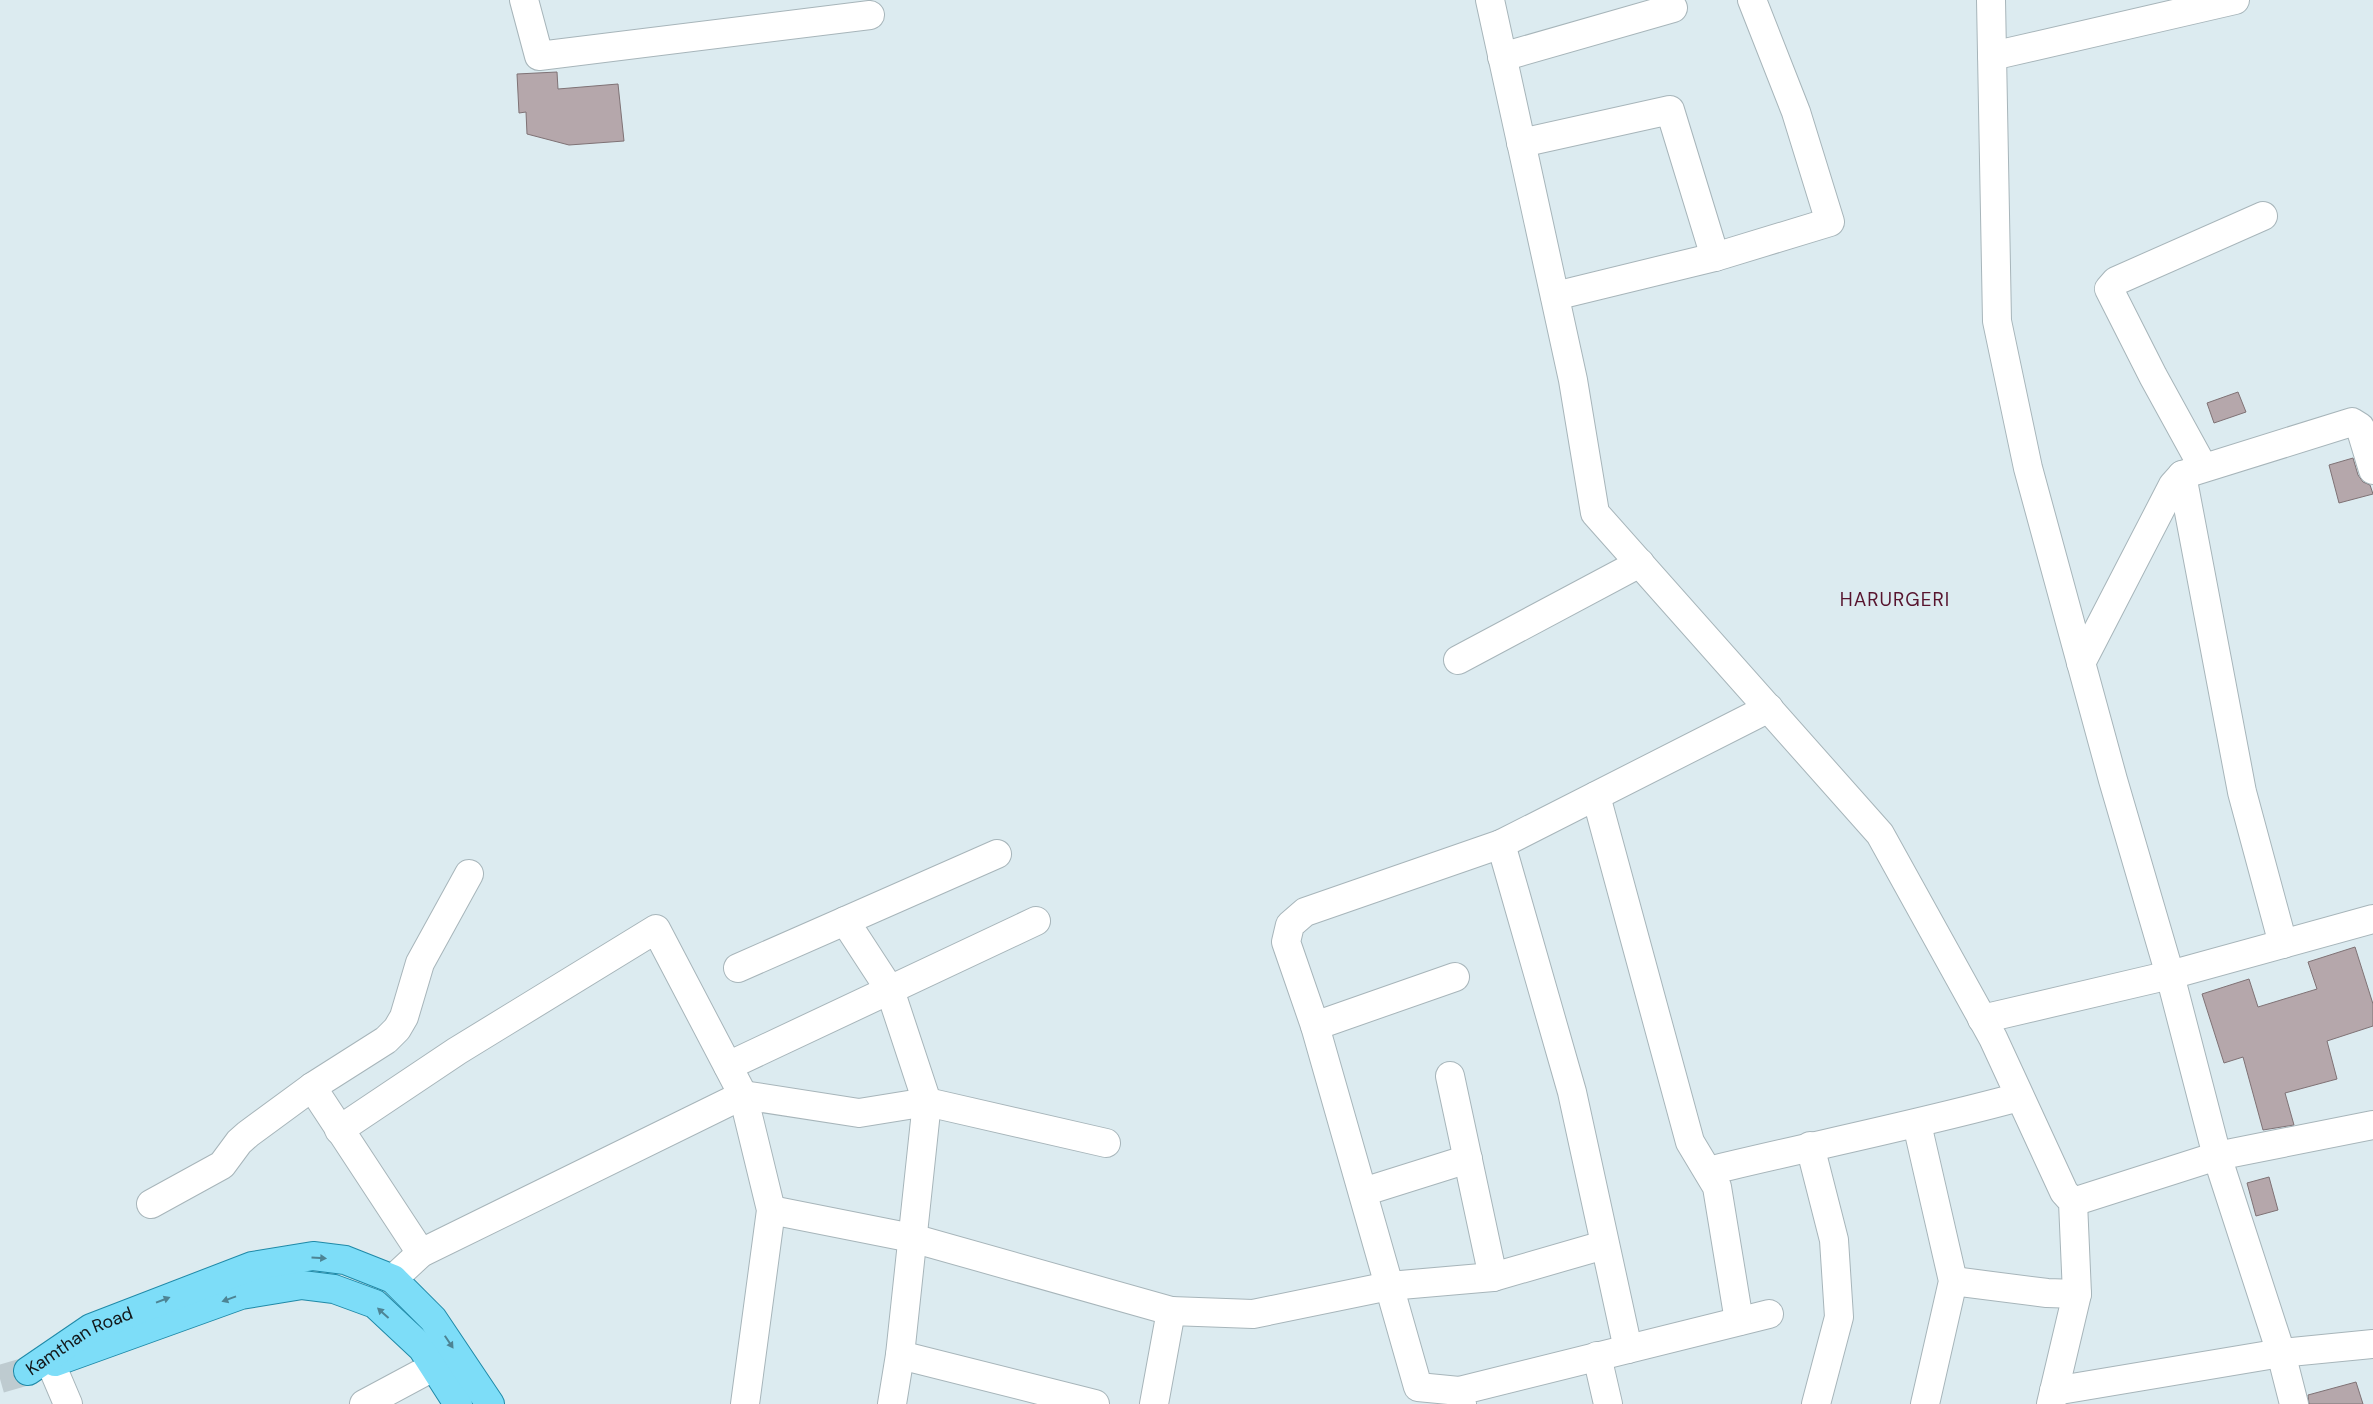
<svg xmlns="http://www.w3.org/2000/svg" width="2373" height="1404" font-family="'DM Sans',sans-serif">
<rect width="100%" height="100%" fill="#dcebf0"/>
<g fill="#b5a7ab" stroke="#7f7275">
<polygon points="557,72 558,89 618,84 624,141 569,145 527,134 526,112 519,113 517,74"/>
<polygon points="2238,392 2246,412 2214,423 2207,403"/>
<polygon points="2353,458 2358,475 2363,482 2370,485 2373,494 2339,503 2329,465"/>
<polygon points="2355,947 2373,1004 2373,1026 2327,1041 2337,1079 2285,1093 2294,1125 2263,1130 2243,1057 2224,1063 2202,994 2249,979 2258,1007 2317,989 2308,962"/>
<polygon points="2269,1177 2278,1210 2256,1216 2247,1183"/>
<polygon points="2356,1382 2363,1404 2309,1404 2308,1395"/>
</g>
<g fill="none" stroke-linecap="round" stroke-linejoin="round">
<polyline stroke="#becbd0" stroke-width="28" stroke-dasharray="28 14" stroke-linecap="butt" points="0,1379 28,1371"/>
<defs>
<g id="minor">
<polyline points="524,0 539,56 870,15"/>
<polyline points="1490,0 1573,380 1595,513 1880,834 1993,1038 2064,1192 2073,1202 2077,1294 2051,1404"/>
<polyline points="1991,0 1997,321 2028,468 2113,780 2170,975 2217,1156 2281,1353 2294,1404"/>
<polyline points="1992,56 2235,0"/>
<polyline points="1502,57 1673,8"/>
<polyline points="1521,143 1670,110 1715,257 1830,222 1796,112 1752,0"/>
<polyline points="1555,296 1715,257"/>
<polyline points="2203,467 2153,376 2109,289 2116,281 2263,216"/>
<polyline points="2182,475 2242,792 2283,944"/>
<polyline points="1458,660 1640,563"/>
<polyline points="2081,663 2173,485 2182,475 2352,422 2360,427 2373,470"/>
<polyline points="1596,796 1690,1142 1717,1187 1739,1321"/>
<polyline points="1501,844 1572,1092 1628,1349"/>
<polyline points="738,968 845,921"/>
<polyline points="1982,1019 2170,975 2373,919"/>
<polyline points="1315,1026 1455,977"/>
<polyline points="728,1066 1036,921"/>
<polyline points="1450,1076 1493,1277 1604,1245"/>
<polyline points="312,1087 421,1253"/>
<polyline points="1917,1124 1953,1281 1925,1404"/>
<polyline points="339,1130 457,1051 656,929 743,1095 771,1210 745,1404"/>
<polyline points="1810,1146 1834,1240 1839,1317 1816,1404"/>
<path d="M1708 1171C1811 1146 1916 1125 2019 1097"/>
<polyline points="1363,1192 1468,1159"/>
<polyline points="2073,1202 2217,1156 2373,1125"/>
<polyline points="151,1204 222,1165 239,1142 248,1134 312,1087 386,1040 397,1029 404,1017 420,963 469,874"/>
<polyline points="771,1210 912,1238 1171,1311"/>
<polyline points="393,1279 421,1253 743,1095 859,1113 927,1102 1106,1143"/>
<polyline points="1953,1281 2047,1293 2077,1294"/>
<polyline points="900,1355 1095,1404"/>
<polyline points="1597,1356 1608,1404"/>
<polyline points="51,1364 68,1404"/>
<polyline points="1459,1391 1418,1387 1315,1026 1286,942 1290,925 1305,912 1501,844 1769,708"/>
<polyline points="2054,1391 2281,1353 2373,1344"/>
<polyline points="364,1404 435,1366"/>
<polyline points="892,1404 900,1355 927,1102 890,990 845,921 997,854"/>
<polyline points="1154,1404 1171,1311 1253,1314 1389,1286 1493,1277"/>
<polyline points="1462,1404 1459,1391 1769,1314"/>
</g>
<g id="major">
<polyline points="55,1362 241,1295 302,1285 334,1289 375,1304 422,1348 458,1404"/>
<path id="s1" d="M28 1371 91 1328 252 1266 313 1256 345 1260 393 1279 433 1319 490 1404"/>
</g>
</defs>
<use href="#minor" stroke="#a7b5ba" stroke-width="30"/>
<use href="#major" stroke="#1f89a7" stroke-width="30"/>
<use href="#minor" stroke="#fff" stroke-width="28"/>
<use href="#major" stroke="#7dddf8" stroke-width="28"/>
</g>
<defs><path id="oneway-solid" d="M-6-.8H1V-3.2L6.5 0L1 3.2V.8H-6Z" transform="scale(1.25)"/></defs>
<g fill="#4d8494">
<use href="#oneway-solid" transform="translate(319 1258) rotate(4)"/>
<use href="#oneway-solid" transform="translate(229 1299) rotate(160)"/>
<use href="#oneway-solid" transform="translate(163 1300) rotate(-21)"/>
<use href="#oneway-solid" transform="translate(383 1313) rotate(-138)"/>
<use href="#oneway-solid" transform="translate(449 1342) rotate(56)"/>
</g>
<g text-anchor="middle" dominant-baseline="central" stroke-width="4.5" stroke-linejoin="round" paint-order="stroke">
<g font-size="18" fill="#121719" stroke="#dcebf0">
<text stroke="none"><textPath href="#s1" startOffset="60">Kamthan Road</textPath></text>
</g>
<g font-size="19" letter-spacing="1" fill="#57142e" stroke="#dcebf0">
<text x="1895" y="599">HARURGERI</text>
</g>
</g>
</svg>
